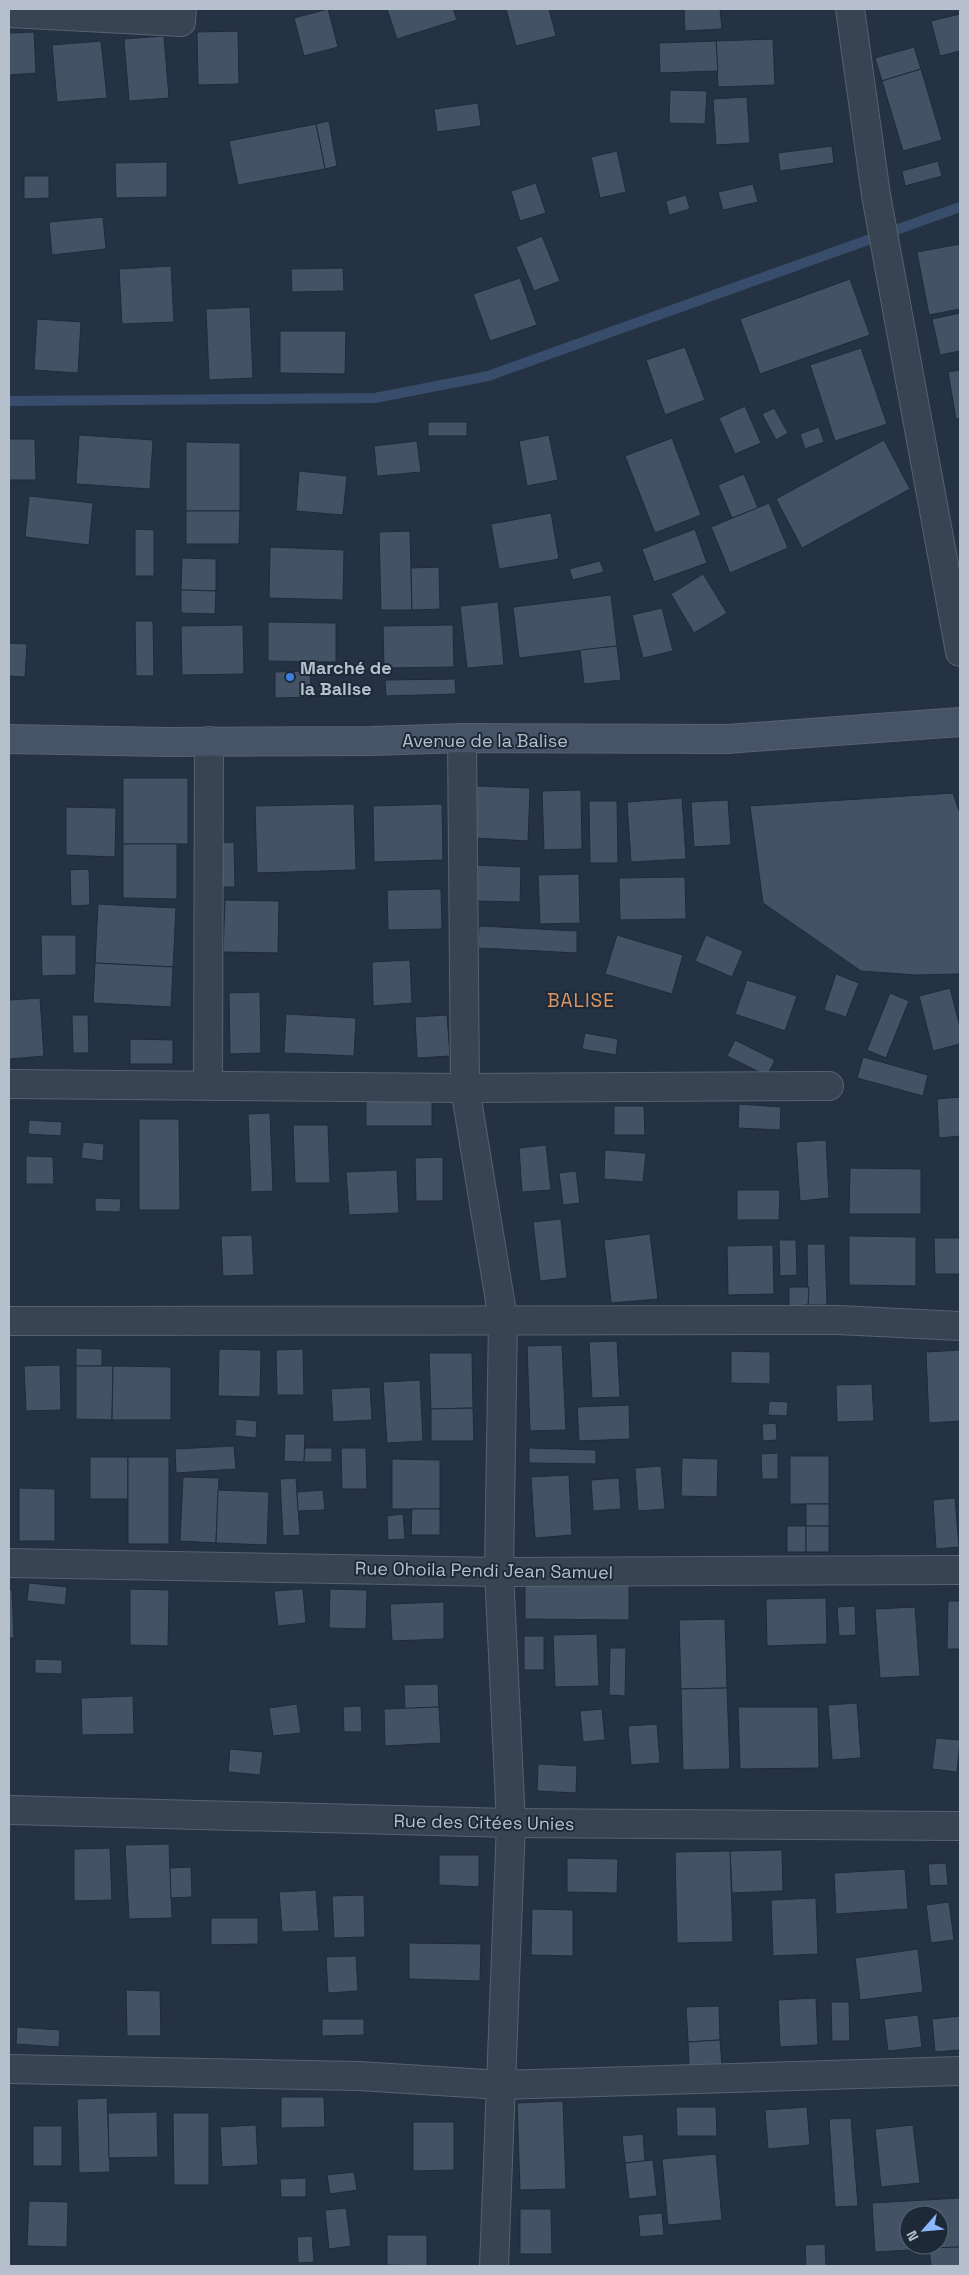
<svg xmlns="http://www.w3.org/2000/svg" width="969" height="2275" font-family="'Space Grotesk',sans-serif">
<rect width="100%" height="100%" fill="#253243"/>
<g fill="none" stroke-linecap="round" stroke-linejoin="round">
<polyline stroke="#384d6b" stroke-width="10" points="9,401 375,398 488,376 960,207"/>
</g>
<g fill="#435265" stroke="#202b3a" fill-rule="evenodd">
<polygon points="328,9 338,47 304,56 294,18"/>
<polygon points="387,9 453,9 457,20 397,39"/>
<polygon points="506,9 549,9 556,36 516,46"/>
<polygon points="684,9 720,9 722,29 685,31"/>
<polygon points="960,14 960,51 940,56 931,21"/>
<polygon points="238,31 239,84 198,85 197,32"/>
<polygon points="34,32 36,73 9,75 9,33"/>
<polygon points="164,36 169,98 129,101 124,39"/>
<polygon points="773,39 775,85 718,87 716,41"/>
<polygon points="101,41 107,98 57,102 52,45"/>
<polygon points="716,41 718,71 660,73 659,43"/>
<polygon points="914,47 921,69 882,81 875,58"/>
<polygon points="921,69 942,140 903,151 882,81"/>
<polygon points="670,90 707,91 705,124 669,123"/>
<polygon points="747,97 750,143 716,145 713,99"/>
<polygon points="478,103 481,126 437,132 434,109"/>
<polygon points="329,121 337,166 325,169 316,124"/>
<polygon points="316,124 325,169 238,185 229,141"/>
<polygon points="832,146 834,163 780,171 778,153"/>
<polygon points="617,151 626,192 600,198 591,157"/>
<polygon points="938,161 942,176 905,186 902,171"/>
<polygon points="167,162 167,197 116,198 115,163"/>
<polygon points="24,176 49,176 49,198 24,199"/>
<polygon points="536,183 546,213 520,221 511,191"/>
<polygon points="753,184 758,202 723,210 718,192"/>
<polygon points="686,195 690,209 669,215 666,201"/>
<polygon points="103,217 106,249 52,255 49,222"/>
<polygon points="542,236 560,281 534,291 516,247"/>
<polygon points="960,244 960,309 929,315 917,252"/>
<polygon points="171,266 174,322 122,324 119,269"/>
<polygon points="343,268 344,291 292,292 291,269"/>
<polygon points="520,278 537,325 490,341 473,294"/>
<polygon points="850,279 870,335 760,374 740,319"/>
<polygon points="250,307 253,378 209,380 206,309"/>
<polygon points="960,313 960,351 940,355 932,319"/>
<polygon points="37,319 81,322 78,373 34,370"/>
<polygon points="280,331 346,331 345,374 280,373"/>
<polygon points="685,347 705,400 665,415 646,360"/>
<polygon points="861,348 887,424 835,441 810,365"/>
<polygon points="960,370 960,418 956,419 948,372"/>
<polygon points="745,406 761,443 735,454 719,418"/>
<polygon points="774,408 788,433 776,440 762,414"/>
<rect x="428" y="422" width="39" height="14"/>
<polygon points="819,427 824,442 805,449 800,434"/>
<polygon points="79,435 153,440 150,489 76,484"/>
<polygon points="549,435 558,480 527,486 519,441"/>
<polygon points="672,438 701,515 655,533 625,456"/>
<polygon points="9,439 35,439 36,480 9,480"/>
<polygon points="884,440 910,489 802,548 776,499"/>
<polygon points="417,441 421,472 377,476 374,446"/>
<polygon points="186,442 240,443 240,511 186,511"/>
<polygon points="299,471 347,476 343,515 296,511"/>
<polygon points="744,474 758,508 732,518 718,485"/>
<polygon points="29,496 93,503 89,545 25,537"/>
<polygon points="769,503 788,548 730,573 711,527"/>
<polygon points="186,511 240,511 239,544 186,544"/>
<polygon points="551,513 559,559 499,569 491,524"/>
<polygon points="135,529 154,530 154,576 135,576"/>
<polygon points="695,529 707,563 654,582 642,549"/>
<polygon points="410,531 412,610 381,610 379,532"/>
<polygon points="270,547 344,550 343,600 269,598"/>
<polygon points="182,558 216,559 216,591 181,590"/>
<polygon points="600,561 604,572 573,580 569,569"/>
<polygon points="439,567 440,609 412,610 411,568"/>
<polygon points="703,574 727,613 694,633 671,594"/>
<polygon points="181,590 216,591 215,614 181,613"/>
<polygon points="611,595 617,646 519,658 513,607"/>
<polygon points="498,602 504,665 467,668 460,606"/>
<polygon points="662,608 673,651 643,658 632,615"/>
<polygon points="135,621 153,621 154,676 136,676"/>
<polygon points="268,622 336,623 336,662 268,661"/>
<polygon points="243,625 244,674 182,675 181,626"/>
<polygon points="453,625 454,667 384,668 383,626"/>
<polygon points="9,643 27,644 25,677 9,676"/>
<polygon points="617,646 621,680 584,684 580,650"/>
<polygon points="310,671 311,697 275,698 275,672"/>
<polygon points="455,679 456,694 386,696 385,680"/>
<rect x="123" y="778" width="65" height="66"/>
<polygon points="476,786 530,788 528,841 475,838"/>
<polygon points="581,790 582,849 544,850 542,791"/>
<polygon points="953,793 960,814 960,974 917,975 861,971 763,903 750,806"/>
<polygon points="682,798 686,859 631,862 627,802"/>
<polygon points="728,800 731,845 694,847 691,802"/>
<polygon points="589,801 617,801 618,863 590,863"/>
<polygon points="354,804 356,870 257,873 255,806"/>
<polygon points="442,804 443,860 374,862 373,806"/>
<polygon points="66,807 116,808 115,857 66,855"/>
<polygon points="234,842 235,887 221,887 220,843"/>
<polygon points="123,844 177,844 177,899 123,898"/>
<polygon points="476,865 521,867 520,902 476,901"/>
<polygon points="89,869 90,905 71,906 70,870"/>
<polygon points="579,874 580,923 540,924 538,875"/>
<polygon points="685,877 686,919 620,920 619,878"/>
<polygon points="441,889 442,929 388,930 387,890"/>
<polygon points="225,900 279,901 278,953 223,952"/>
<polygon points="98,904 176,908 173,967 95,963"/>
<polygon points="479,926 577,931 577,953 478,948"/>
<polygon points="41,935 76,935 76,975 42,976"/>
<polygon points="617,935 683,955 672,994 605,974"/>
<polygon points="706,935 743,951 732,977 695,961"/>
<polygon points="410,960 412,1003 373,1006 372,962"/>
<polygon points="95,963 173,967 171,1007 93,1003"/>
<polygon points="836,974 859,983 846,1017 824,1010"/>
<polygon points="747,980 797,996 785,1031 735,1014"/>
<polygon points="950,988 960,1027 960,1044 933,1051 919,996"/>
<polygon points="260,992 261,1053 230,1054 229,993"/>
<polygon points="890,993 909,1001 886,1058 867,1050"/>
<polygon points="40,998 44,1056 9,1059 9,1000"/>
<polygon points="286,1014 356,1018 354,1056 284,1053"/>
<polygon points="72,1015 88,1015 89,1053 73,1053"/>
<polygon points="447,1015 450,1056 417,1058 415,1017"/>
<polygon points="585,1033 618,1039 616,1055 582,1049"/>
<polygon points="130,1039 173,1040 173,1064 130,1064"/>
<polygon points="735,1040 775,1060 767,1076 727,1056"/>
<polygon points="863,1057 928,1075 923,1096 857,1078"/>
<polygon points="960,1097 960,1136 939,1138 937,1099"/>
<rect x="366" y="1099" width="66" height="27"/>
<polygon points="739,1104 781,1107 780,1130 738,1128"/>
<polygon points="614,1106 644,1106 645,1135 614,1135"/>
<polygon points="270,1113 273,1191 251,1192 248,1114"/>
<polygon points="139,1119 179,1119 180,1210 139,1210"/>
<polygon points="29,1120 62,1122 61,1136 28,1134"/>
<polygon points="293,1125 328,1125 330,1183 295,1183"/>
<polygon points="826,1140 829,1198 800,1201 796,1142"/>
<polygon points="83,1142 104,1144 103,1161 81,1158"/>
<polygon points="546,1145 551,1190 522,1192 519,1148"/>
<polygon points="605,1150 646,1153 643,1182 604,1179"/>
<polygon points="26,1156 53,1157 54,1184 26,1184"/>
<polygon points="443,1157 443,1201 416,1201 415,1158"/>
<polygon points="850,1168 921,1169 921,1214 849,1214"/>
<polygon points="397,1170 399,1213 349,1215 346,1172"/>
<polygon points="576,1171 580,1203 563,1205 559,1173"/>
<polygon points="737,1190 780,1190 779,1220 737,1220"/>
<polygon points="95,1198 121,1199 120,1212 95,1211"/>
<polygon points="561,1219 567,1278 540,1281 533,1222"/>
<polygon points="650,1234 658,1299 611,1303 604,1240"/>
<polygon points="252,1235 254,1275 223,1276 221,1236"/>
<polygon points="849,1236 916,1237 916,1286 849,1285"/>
<polygon points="934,1238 960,1238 960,1274 935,1274"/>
<polygon points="779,1240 796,1240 797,1275 780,1276"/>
<polygon points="807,1244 825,1244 827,1305 808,1305"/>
<polygon points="773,1245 774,1294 728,1295 727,1246"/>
<polygon points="789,1287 809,1287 808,1305 789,1306"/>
<polygon points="617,1341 620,1397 592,1398 589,1342"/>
<polygon points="562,1345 566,1430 530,1431 527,1346"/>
<polygon points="76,1348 102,1349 102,1366 76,1366"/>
<polygon points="219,1349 261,1350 260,1397 218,1396"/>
<polygon points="303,1349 304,1395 277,1395 276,1350"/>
<polygon points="960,1350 960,1421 929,1423 926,1352"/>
<polygon points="731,1351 770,1352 770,1384 731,1383"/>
<polygon points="429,1353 472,1353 473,1408 431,1409"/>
<polygon points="60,1365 61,1410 26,1411 24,1366"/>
<polygon points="76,1366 113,1366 112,1420 76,1419"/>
<polygon points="113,1366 171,1367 171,1420 112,1420"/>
<polygon points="420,1380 423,1441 387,1443 383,1382"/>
<polygon points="872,1384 874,1421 837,1422 836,1385"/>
<polygon points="370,1387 372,1420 333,1422 331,1389"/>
<polygon points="769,1401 788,1402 787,1416 768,1415"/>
<polygon points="629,1405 630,1439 579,1441 577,1407"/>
<polygon points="473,1408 474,1441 431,1441 431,1409"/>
<polygon points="236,1419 257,1421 256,1438 235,1436"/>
<polygon points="776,1423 777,1440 763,1441 762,1424"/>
<polygon points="285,1434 305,1434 304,1462 284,1461"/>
<polygon points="234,1446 236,1469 176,1473 175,1449"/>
<polygon points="305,1448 332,1448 332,1462 304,1462"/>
<polygon points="341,1448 366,1448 367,1489 342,1489"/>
<polygon points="529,1448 596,1450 596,1464 529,1463"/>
<polygon points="778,1453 778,1479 762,1479 761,1454"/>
<rect x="790" y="1456" width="39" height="48"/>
<rect x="90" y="1457" width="38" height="42"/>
<rect x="128" y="1457" width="41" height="87"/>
<polygon points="682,1458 718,1459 717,1497 681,1496"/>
<polygon points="392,1459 440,1460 440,1509 392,1509"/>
<polygon points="661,1466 665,1509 638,1511 635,1468"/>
<polygon points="569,1475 572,1535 535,1538 531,1477"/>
<polygon points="183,1477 219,1478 216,1543 180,1541"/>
<polygon points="296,1478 300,1535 283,1536 280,1479"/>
<polygon points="619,1478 621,1509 593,1511 591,1480"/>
<polygon points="19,1488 55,1489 55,1541 19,1541"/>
<polygon points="218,1490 269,1492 267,1545 216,1543"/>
<polygon points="323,1490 325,1510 298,1511 297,1492"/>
<polygon points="955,1498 959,1547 936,1549 933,1500"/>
<rect x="806" y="1504" width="23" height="22"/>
<polygon points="412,1509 440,1509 440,1535 411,1535"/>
<polygon points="403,1514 405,1539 388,1540 387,1516"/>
<rect x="787" y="1526" width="19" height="26"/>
<rect x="806" y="1526" width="23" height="26"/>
<polygon points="29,1583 67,1587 65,1605 27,1601"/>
<polygon points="525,1583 629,1584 629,1620 525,1619"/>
<polygon points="130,1589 169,1590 168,1646 130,1645"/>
<polygon points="303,1589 306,1623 278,1626 274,1591"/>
<polygon points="330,1589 367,1590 366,1629 329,1628"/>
<polygon points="9,1590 12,1590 14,1638 9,1638"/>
<polygon points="826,1598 827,1644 767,1646 766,1599"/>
<polygon points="948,1601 960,1601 960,1649 947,1649"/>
<polygon points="444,1602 444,1639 392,1641 390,1604"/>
<polygon points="855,1606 856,1635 839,1636 837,1607"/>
<polygon points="915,1607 920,1676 880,1678 875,1609"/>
<polygon points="725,1619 727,1688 681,1689 679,1620"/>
<polygon points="597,1634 599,1686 555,1687 553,1635"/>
<rect x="524" y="1636" width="20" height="34"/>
<polygon points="610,1648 626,1648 625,1696 609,1695"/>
<polygon points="35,1659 62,1660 62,1674 35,1673"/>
<polygon points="438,1684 439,1707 405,1709 404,1685"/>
<polygon points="727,1688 730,1769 683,1770 681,1689"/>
<polygon points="133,1696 134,1734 82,1735 81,1698"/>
<polygon points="857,1703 861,1758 832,1760 828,1705"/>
<polygon points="297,1704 301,1733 273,1736 269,1708"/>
<polygon points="361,1706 362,1732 344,1732 343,1707"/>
<polygon points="439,1707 441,1743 385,1746 384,1709"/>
<polygon points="738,1707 818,1707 819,1768 740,1769"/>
<polygon points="602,1709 605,1740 583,1742 580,1711"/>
<polygon points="657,1724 660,1763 631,1765 628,1726"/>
<polygon points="936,1738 960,1740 957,1772 932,1769"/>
<polygon points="230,1749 263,1752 260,1775 228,1772"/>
<polygon points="538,1764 577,1766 576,1793 537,1791"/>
<polygon points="169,1844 172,1918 129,1919 125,1845"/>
<polygon points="110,1848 112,1900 74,1901 74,1849"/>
<polygon points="782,1850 783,1891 732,1893 730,1851"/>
<polygon points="730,1851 733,1942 677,1943 675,1852"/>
<polygon points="439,1855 479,1855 479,1887 439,1885"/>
<polygon points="567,1858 618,1859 617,1893 567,1892"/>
<polygon points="946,1863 948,1885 930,1886 928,1864"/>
<polygon points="191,1867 192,1897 171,1898 170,1868"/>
<polygon points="905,1869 908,1909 836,1914 834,1873"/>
<polygon points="316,1890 319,1931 282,1932 279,1892"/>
<polygon points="364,1895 365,1937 334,1938 332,1896"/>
<polygon points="816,1898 818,1954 773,1956 771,1900"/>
<polygon points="949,1902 954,1940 931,1943 926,1905"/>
<polygon points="532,1909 573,1910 573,1956 531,1955"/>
<polygon points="211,1918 258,1918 258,1944 211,1945"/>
<polygon points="409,1943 481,1944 480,1981 409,1979"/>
<polygon points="918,1949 923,1992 860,2000 855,1958"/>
<polygon points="356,1956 358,1991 328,1993 326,1957"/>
<polygon points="126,1990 160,1991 161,2036 127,2036"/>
<polygon points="816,1998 818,2045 780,2047 778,2000"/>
<polygon points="831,2002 849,2002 850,2041 832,2041"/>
<polygon points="719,2006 720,2040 688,2042 686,2007"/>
<polygon points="918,2015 922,2047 888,2051 884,2019"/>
<polygon points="960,2016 960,2050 935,2052 932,2019"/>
<polygon points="322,2019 364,2019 364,2035 322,2036"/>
<polygon points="17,2027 60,2030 59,2047 16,2044"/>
<polygon points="720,2040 722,2065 689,2066 688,2042"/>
<polygon points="281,2097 324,2097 325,2127 281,2128"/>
<polygon points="107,2098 110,2172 79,2173 77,2099"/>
<polygon points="563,2101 566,2189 520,2190 517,2103"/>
<polygon points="676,2107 716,2107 717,2136 677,2136"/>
<polygon points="807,2107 810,2145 768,2149 765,2110"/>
<polygon points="157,2112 158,2157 109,2158 108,2113"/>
<polygon points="173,2113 209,2113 209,2185 174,2185"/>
<polygon points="851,2118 858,2206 835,2207 829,2119"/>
<polygon points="413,2122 454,2122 454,2170 413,2171"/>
<polygon points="256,2125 258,2165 222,2167 220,2127"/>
<polygon points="913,2125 920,2183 881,2187 875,2129"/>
<rect x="33" y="2126" width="29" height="40"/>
<polygon points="643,2134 645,2161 625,2163 622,2136"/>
<polygon points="716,2154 722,2220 668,2225 662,2159"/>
<polygon points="653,2160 657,2196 629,2199 625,2163"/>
<polygon points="354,2172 357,2190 330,2194 327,2175"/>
<polygon points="306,2178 306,2197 281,2197 280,2179"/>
<path d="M960 2198V2247L875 2252 872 2203ZM909 2215H939V2245H909Z"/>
<polygon points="29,2201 68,2202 67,2247 27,2246"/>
<polygon points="346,2208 351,2246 329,2249 325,2210"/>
<polygon points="520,2209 551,2209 552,2254 520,2254"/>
<polygon points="662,2213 664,2235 640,2237 638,2215"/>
<polygon points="387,2235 427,2235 427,2266 387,2265"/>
<polygon points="312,2236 314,2262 298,2263 297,2237"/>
<rect x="9" y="2237" width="2" height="29"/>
<polygon points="825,2244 826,2266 806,2266 805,2245"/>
<polygon points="960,2247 960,2266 931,2266 929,2248"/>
</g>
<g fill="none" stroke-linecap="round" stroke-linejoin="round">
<defs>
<g id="street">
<polyline points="850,9 876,195 960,652"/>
<polyline points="9,13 181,22 182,9"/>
<polyline points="462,738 465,1088 503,1319 499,1572 511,1823 494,2266"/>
<polyline points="9,1084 465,1088 829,1086"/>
<polyline points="208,1085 209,741"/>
<polyline points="9,1321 838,1320 960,1326"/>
<polyline points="9,1563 499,1572 960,1570"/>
<polyline points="9,1810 511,1823 960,1826"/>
<polyline points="9,2069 359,2076 502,2085 960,2071"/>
</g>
<polyline id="secondary" points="9,739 166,742 372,741 462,738 727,739 960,722"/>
</defs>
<use href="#street" stroke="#576270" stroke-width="30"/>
<use href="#secondary" stroke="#576270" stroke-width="30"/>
<use href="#street" stroke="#394452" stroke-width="28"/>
<use href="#secondary" stroke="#475366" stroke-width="28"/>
</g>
<circle fill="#3f7fe0" stroke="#1e2938" stroke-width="2" cx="290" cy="677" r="5"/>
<g text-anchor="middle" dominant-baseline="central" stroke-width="4" stroke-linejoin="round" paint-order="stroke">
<g font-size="18" font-weight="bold" fill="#b6bfcc" stroke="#1e2938" text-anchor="start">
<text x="300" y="667">Marché de<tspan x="300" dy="21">la Balise</tspan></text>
</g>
<g font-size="18" fill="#b6bfcc" stroke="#1e2938">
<text x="485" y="740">Avenue de la Balise</text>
<text transform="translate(484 1570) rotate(1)">Rue Ohoila Pendi Jean Samuel</text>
<text transform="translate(484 1822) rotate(1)">Rue des Citées Unies</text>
</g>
<g font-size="19" letter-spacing="1" fill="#dc9662" stroke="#1e2938">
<text x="581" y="1000">BALISE</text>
</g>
</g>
<rect width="969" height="2275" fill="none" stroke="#b6bfcc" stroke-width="20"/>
<g transform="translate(924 2230) rotate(243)"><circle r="24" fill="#1e2938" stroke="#5b6573"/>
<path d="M0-4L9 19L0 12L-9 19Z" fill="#8ab7fe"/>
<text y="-8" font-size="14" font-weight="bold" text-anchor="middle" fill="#b6bfcc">N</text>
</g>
</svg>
